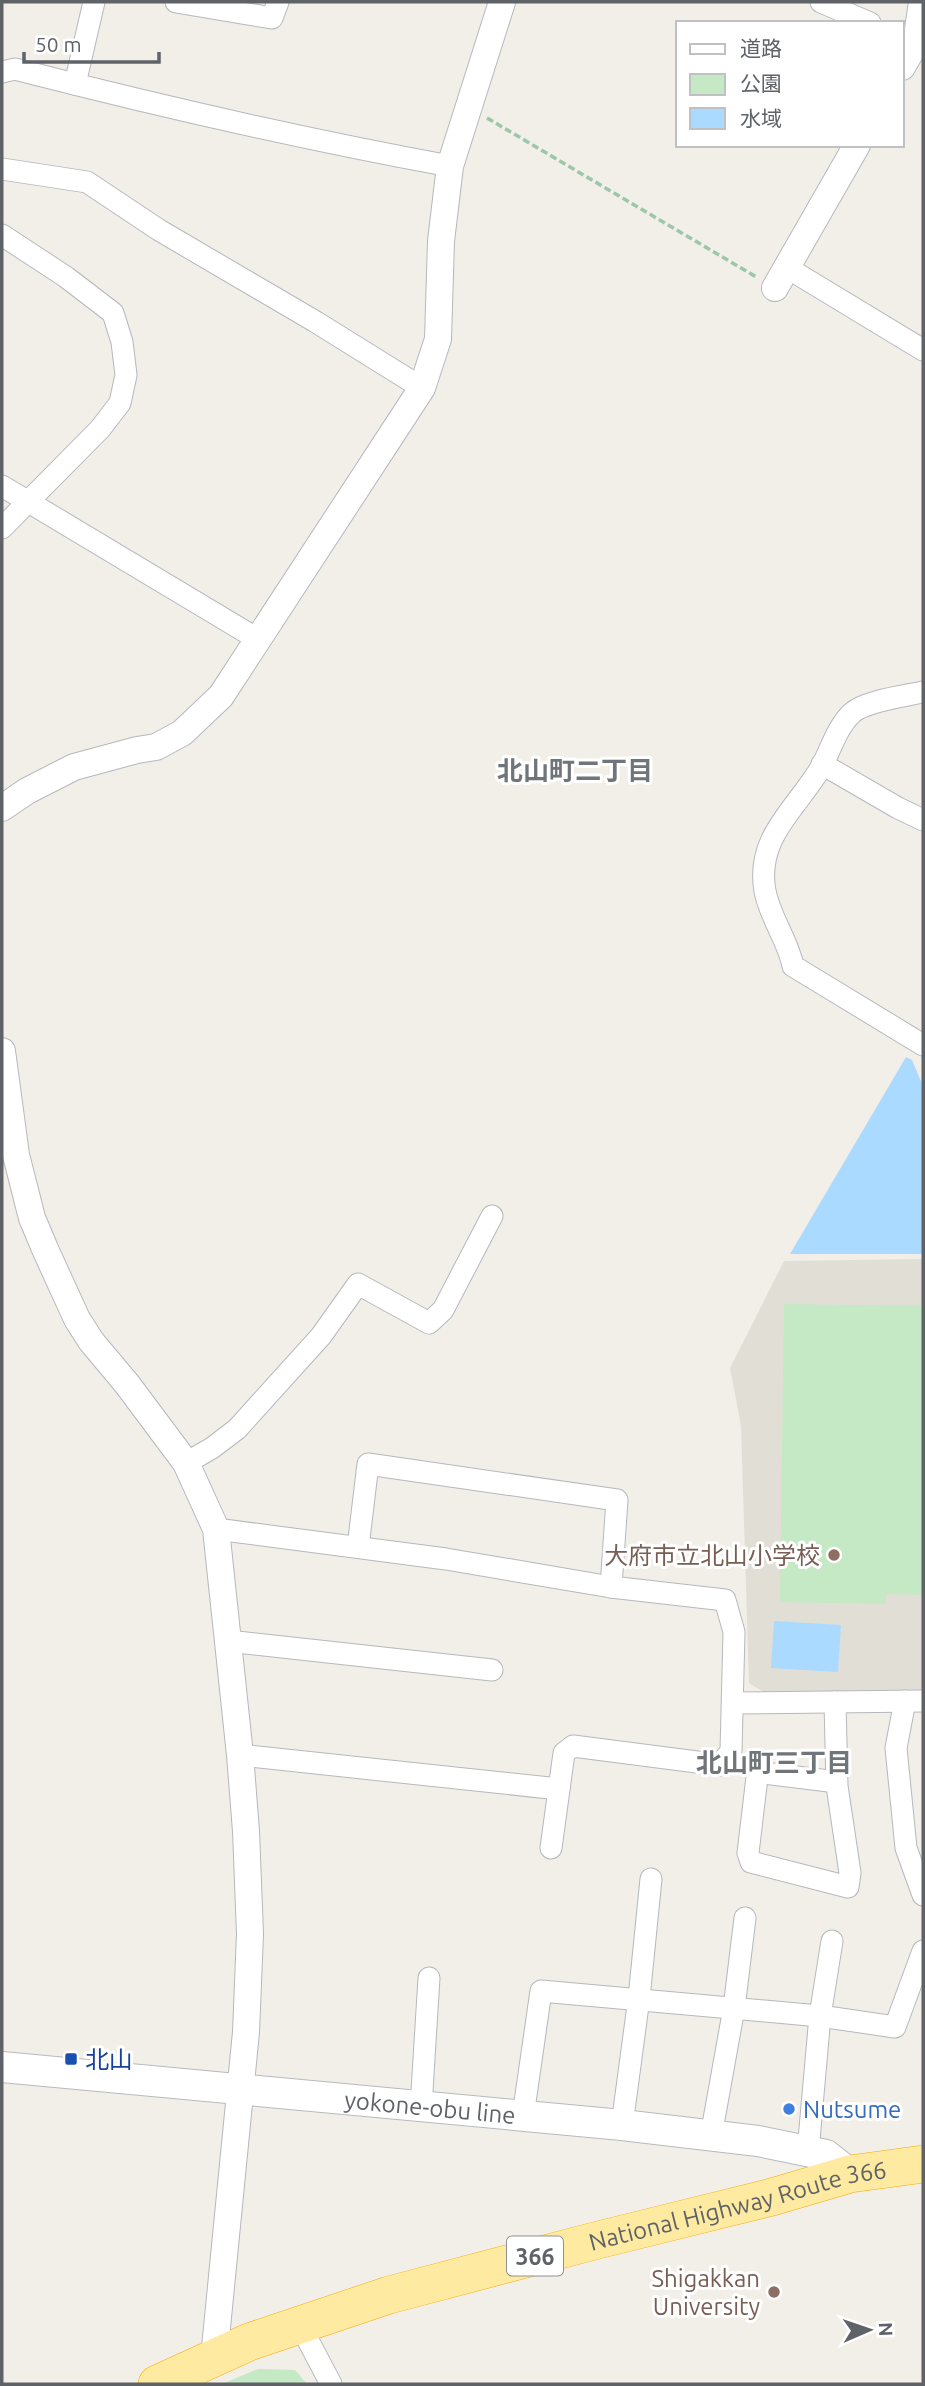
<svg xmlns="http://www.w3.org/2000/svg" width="925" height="2386" font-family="Ubuntu,'Noto Sans JP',sans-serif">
<rect width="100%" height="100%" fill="#f1efe8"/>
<polygon fill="#e1ded6" points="923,1259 923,1693 909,1690 767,1694 749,1683 741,1426 730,1368 784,1261"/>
<g fill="#c5e8c5">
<polygon points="784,1304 923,1306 923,1595 886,1594 886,1604 780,1602"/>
<polygon points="258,2369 295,2370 307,2384 222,2384"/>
</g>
<g fill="#aadaff">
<polygon points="906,1057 912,1060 923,1086 923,1254 790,1254"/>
<polygon points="774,1621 841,1625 838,1672 771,1668"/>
</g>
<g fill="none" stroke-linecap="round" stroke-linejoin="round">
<defs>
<g id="minor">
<polyline points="176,2 272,18 278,2"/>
<polyline points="821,2 870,23"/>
<path d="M2 72 15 69C159 106 303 139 450 166"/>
<polyline points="75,84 94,2"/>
<polyline points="2,169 87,182 159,230 316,322 422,388"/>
<polyline points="2,235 66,277 113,313 122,342 126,375 120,403 100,429 2,528"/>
<polyline points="786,267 923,350"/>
<polyline points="2,486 259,640"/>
<path d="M923 692C905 696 865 701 852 713 838 726 831 748 823 764 799 807 755 836 765 891 770 918 788 940 793 966L923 1045"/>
<polyline points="822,764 898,808 923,820"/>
<polyline points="186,1463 212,1448 237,1429 321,1336 358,1284 429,1323 443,1310 492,1216"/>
<polyline points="216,1529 446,1559 611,1587 725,1600 734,1632 731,1751 720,1765 573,1746 564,1753 551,1848"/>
<polyline points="358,1547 368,1464 617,1500 611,1587"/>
<polyline points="228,1641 492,1670"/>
<polyline points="905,1701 896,1748 906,1848 923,1895"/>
<polyline points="835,1702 837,1786 850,1873 848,1887 751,1862 748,1853 757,1777 764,1773 837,1782"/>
<polyline points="733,1703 923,1701"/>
<polyline points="240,1755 559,1789"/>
<polyline points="421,2107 429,1978"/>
<polyline points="523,2116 541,1991 820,2016 895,2027 923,1951"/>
<polyline points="622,2125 639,1998 651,1879"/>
<polyline points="711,2136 734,2008 745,1918"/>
<polyline points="808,2151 820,2016 832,1941"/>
<polyline points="300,2325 331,2384"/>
</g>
<g id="tertiary">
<polyline points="902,67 916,43 922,2"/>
<polyline points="775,288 857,145"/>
<polyline points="2,808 27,791 74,767 137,750 156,747 182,733 221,696 422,388 438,339 441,241 450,166 502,2"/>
<polyline points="2,1051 16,1155 32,1218 45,1249 77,1319 91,1341 127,1384 186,1463 216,1529 240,1755 246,1831 250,1934 246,2032 214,2358"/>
</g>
<g id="secondary">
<path id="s1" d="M2 2067 622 2125 758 2141 826 2155 850 2174"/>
</g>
<g id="trunk">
<path id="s2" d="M157 2384 249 2342 389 2295 598 2240 772 2197 850 2174 923 2164"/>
</g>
</defs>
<use href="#minor" stroke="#b5b8bc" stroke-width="23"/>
<use href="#tertiary" stroke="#b5b8bc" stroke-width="28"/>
<use href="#secondary" stroke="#b6babf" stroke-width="32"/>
<use href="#trunk" stroke="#f9ab00" stroke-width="38"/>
<polyline stroke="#9cc7a9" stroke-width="3.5" stroke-dasharray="7 3.5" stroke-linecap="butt" points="487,118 758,278"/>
<use href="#minor" stroke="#fff" stroke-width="21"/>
<use href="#tertiary" stroke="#fff" stroke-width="26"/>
<use href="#secondary" stroke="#fff" stroke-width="30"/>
<use href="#trunk" stroke="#feeaa1" stroke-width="37"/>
</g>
<g fill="#8d6e63" stroke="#fff" stroke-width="2.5">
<circle cx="834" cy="1555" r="7"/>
<circle cx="774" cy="2292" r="7"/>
</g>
<rect fill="#1a4fb4" stroke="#fff" stroke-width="2.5" x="64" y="2052" width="14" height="14" rx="3.5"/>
<circle fill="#3f7fe0" stroke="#fff" stroke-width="2.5" cx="789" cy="2109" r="7"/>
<g text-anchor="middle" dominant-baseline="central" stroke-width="6" stroke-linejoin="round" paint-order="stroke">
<rect fill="#fff" stroke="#8f9295" stroke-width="2" x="507" y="2236.5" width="56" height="39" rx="5"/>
<g font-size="23" font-weight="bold" fill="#5f6368">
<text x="535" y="2256">366</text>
</g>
<g font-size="24" fill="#785e54" stroke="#fff" text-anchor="end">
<text x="820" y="1555">大府市立北山小学校</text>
<text x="760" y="2278">Shigakkan<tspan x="760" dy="28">University</tspan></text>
</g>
<g font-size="24" fill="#164399" stroke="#fff" text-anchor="start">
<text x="85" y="2059">北山</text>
</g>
<g font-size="24" fill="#5f6368" stroke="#fff">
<text stroke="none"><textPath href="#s1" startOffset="430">yokone-obu line</textPath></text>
<text stroke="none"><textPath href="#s2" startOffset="609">National Highway Route 366</textPath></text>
</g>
<g font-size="24" fill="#366cbe" stroke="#fff" text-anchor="start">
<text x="803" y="2109">Nutsume</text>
</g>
<g font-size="26" font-weight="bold" fill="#70757a" stroke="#fff">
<text x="575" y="770">北山町二丁目</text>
<text x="774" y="1762">北山町三丁目</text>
</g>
</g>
<rect width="925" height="2386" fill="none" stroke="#5f6368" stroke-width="7"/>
<rect x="676" y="21" width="228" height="126" fill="#ffffff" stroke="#bfc1c3" stroke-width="2"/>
<rect x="690" y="44" width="35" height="10" fill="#ffffff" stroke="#bfc1c3" stroke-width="2"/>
<text x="740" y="56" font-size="21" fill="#5f6368">道路</text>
<rect x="690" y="74" width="35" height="21" fill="#c5e8c5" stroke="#bfc1c3" stroke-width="2"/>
<text x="740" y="91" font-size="21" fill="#5f6368">公園</text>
<rect x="690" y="108" width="35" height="21" fill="#aadaff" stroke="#bfc1c3" stroke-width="2"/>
<text x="740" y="126" font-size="21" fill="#5f6368">水域</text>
<g transform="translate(869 2330) rotate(88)" stroke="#ffffff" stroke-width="5" paint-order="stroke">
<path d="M0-5L12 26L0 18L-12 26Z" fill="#5f6368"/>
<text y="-10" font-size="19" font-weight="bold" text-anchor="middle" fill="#5f6368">N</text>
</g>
<path d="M24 52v10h135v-10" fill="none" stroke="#5f6368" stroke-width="3.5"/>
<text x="35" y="52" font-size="21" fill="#5f6368" stroke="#ffffff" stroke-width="5" paint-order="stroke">50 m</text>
</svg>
